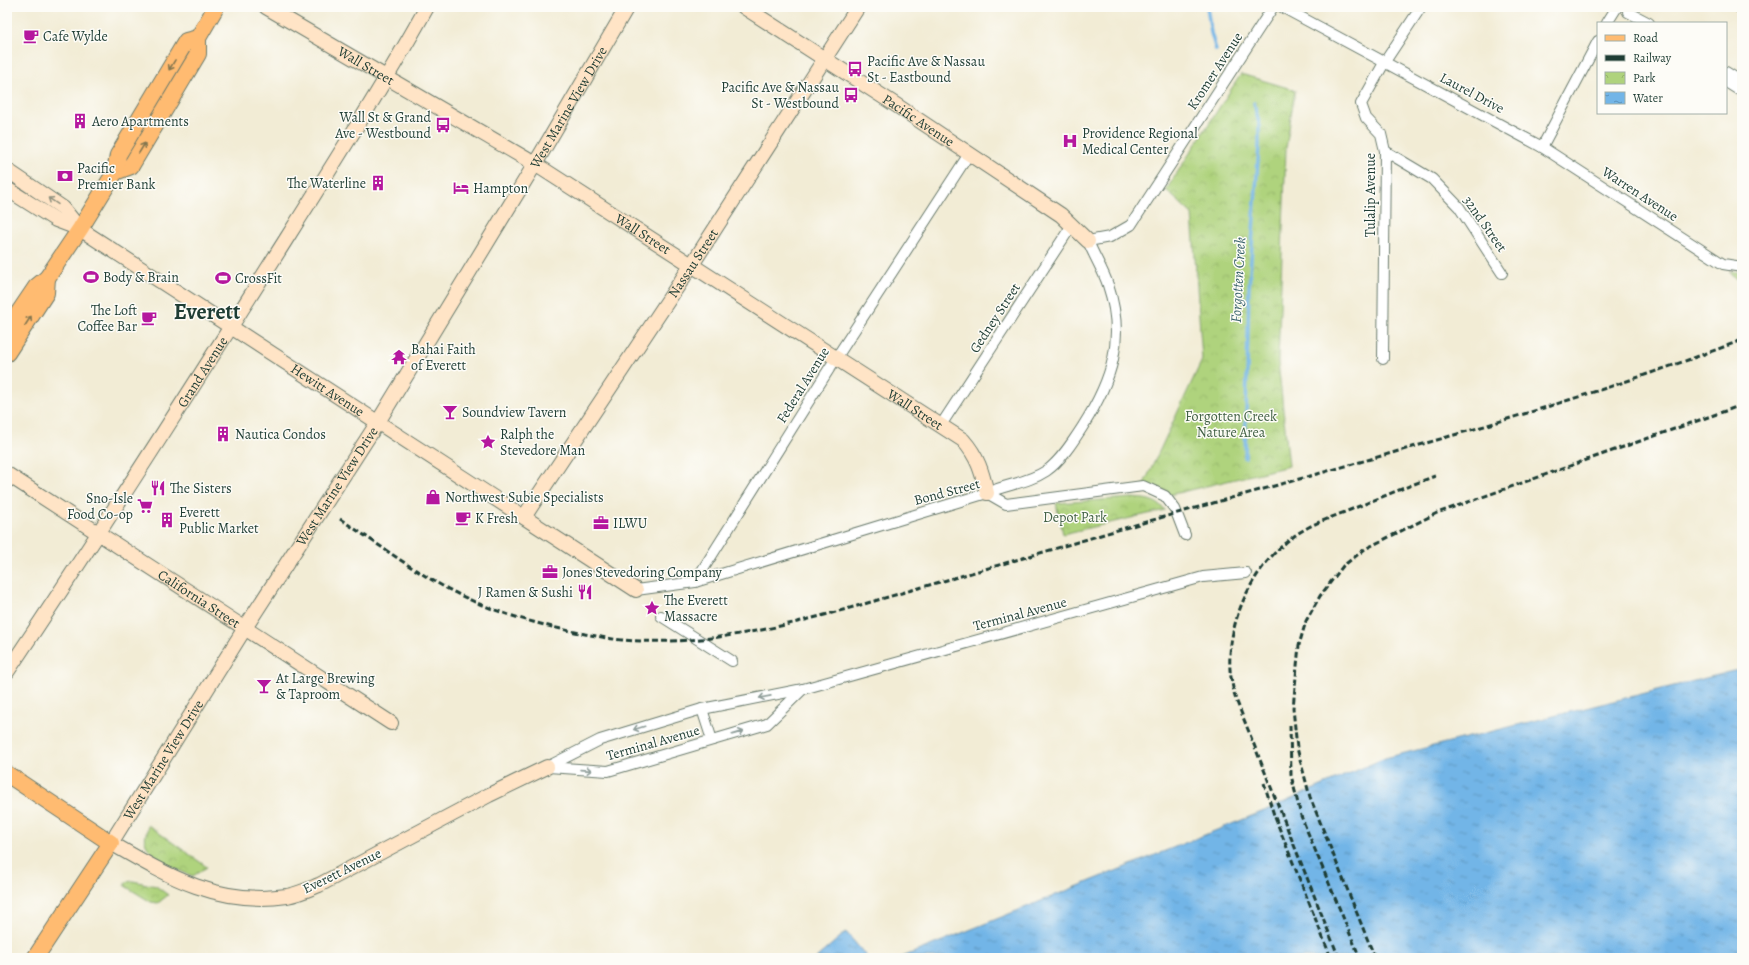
<svg xmlns="http://www.w3.org/2000/svg" width="1749" height="965" font-family="Alegreya,serif">
<defs>
<pattern id="park-crowns" width="20" height="18" patternUnits="userSpaceOnUse"><rect width="20" height="18" fill="#afd37d"/><path d="M2 6a3 3 0 1 1 6 0M12 15a3 3 0 1 1 6 0" fill="none" stroke="#96b66d"/></pattern>
<pattern id="water-ripples" width="26" height="14" patternUnits="userSpaceOnUse"><rect width="26" height="14" fill="#72b5e7"/><path d="M2 4q2-2 4 0t4 0M15 11q2-2 4 0t4 0" fill="none" stroke="#5d94bc"/></pattern>
</defs>
<rect width="100%" height="100%" fill="#fdfcf7"/>
<filter id="ink" filterUnits="userSpaceOnUse"><feTurbulence type="fractalNoise" baseFrequency=".025" numOctaves="2"/><feDisplacementMap in="SourceGraphic" scale="8" xChannelSelector="R" yChannelSelector="G"/><feConvolveMatrix kernelMatrix="1 2 1 2 8 2 1 2 1" color-interpolation-filters="sRGB"/></filter>
<filter id="wash" filterUnits="userSpaceOnUse"><feTurbulence type="fractalNoise" baseFrequency=".012" numOctaves="4" result="noise"/><feDisplacementMap in="SourceGraphic" scale="16" xChannelSelector="R" yChannelSelector="G"/><feGaussianBlur stdDeviation="0.9" result="paint"/><feColorMatrix in="noise" values="0 0 0 0 0 0 0 0 0 0 0 0 0 0 0 0 0 1.4 0 .05"/><feComposite in="paint" operator="in"/></filter>
<g filter="url(#wash)">
<rect width="100%" height="100%" fill="#f2ecd5"/>
<g fill="url(#park-crowns)" stroke="#678858">
<polygon points="1241,74 1295,90 1286,149 1278,361 1289,466 1165,496 1143,486 1202,360 1192,214 1166,190"/>
<polygon points="1729,272 1742,272 1742,281 1732,276"/>
<path d="M1132 498C1145 499 1156 499 1165 510L1063 534 1056 503Z"/>
<path d="M148 825 207 867 193 876C182 873 149 856 146 844 144 838 147 831 148 825Z"/>
<polygon points="133,881 156,886 168,895 158,903 151,902 125,886 126,882"/>
</g>
<g fill="url(#water-ripples)" stroke="#48798e">
<polygon points="1742,669 1742,958 900,958 1264,811 1385,758"/>
<polygon points="846,932 868,958 816,958"/>
</g>
<g fill="none" stroke-linecap="round" stroke-linejoin="round">
<g stroke="#72b5e7" stroke-width="3.5">
<polyline points="1207,7 1211,33 1216,50"/>
<polyline points="1245,458 1249,288 1259,145 1259,123 1254,103"/>
</g>
</g>
</g>
<g filter="url(#ink)">
<g fill="none" stroke-linecap="round" stroke-linejoin="round">
<defs>
<g id="street">
<polyline points="1282,7 1542,147 1723,264 1742,267"/>
<polyline points="1738,7 1742,9"/>
<polyline points="1628,12 1649,23"/>
<polyline points="1607,23 1617,7"/>
<polyline points="1726,72 1742,82"/>
<polyline points="1726,82 1742,92"/>
<polyline points="1542,147 1598,41"/>
<polyline points="1385,151 1432,179 1459,207 1502,273"/>
<polyline points="1383,359 1385,151 1381,134 1366,118 1361,104 1384,63 1421,7"/>
<polyline points="941,425 1072,225"/>
<polyline points="987,493 1006,504 1143,486 1165,496 1175,509 1185,535"/>
<polyline points="695,582 829,369 969,154"/>
<path d="M636 590 695 582 987 493C1007 484 1028 483 1046 471 1060 462 1074 440 1083 426 1112 380 1126 339 1108 285 1103 270 1094 256 1088 241L1110 237 1131 225 1273 7"/>
<polyline points="661,616 732,661"/>
<polyline points="702,709 712,740"/>
<polyline points="547,767 600,740 702,709 803,689 1203,577 1246,573"/>
<polyline points="548,767 608,771 767,724 803,689"/>
</g>
<g id="secondary">
<path id="s1" d="M266 7 535 164 963 440C978 457 982 472 987 493"/>
<path id="s2" d="M744 7 896 105 1061 215 1088 241"/>
<polyline points="7,170 63,208 79,228"/>
<path id="s3" d="M7 189 56 220 80 229 636 590"/>
<path id="s4" d="M7 474 391 723"/>
<path id="s5" d="M524 517 693 263 858 7"/>
<path id="s6" d="M7 672C98 536 186 398 273 260 326 176 379 93 427 7"/>
<path id="s7" d="M547 767 489 795 319 885C309 889 298 894 287 896 218 906 168 876 111 843L245 628 378 422 535 164 627 7"/>
</g>
<g id="primary">
<polyline points="115,172 131,166 198,54 198,38 216,7"/>
<polyline points="7,330 36,287 47,278 80,229 115,172 118,155 186,41 198,38"/>
<polyline points="7,353 46,293 47,278"/>
<polyline points="7,774 111,843 35,958"/>
</g>
</defs>
<use href="#street" stroke="#697a6c" stroke-width="12"/>
<use href="#secondary" stroke="#697a6c" stroke-width="16"/>
<use href="#primary" stroke="#697a6c" stroke-width="18"/>
<use href="#street" stroke="#fff" stroke-width="10"/>
<use href="#secondary" stroke="#ffe4c6" stroke-width="14"/>
<use href="#primary" stroke="#ffbb71" stroke-width="16"/>
<g stroke="#1f3d34" stroke-width="3" stroke-dasharray="6 3" stroke-linecap="butt">
<path d="M340 519C377 543 413 571 452 591 494 613 539 625 585 634 597 636 610 639 622 640 719 648 813 619 905 592 971 573 1038 554 1104 534 1318 472 1534 419 1742 340"/>
<polyline points="1290,725 1291,775 1301,816 1360,958"/>
<polyline points="1264,783 1274,815 1331,958"/>
<path d="M1339 958 1235 697C1233 688 1231 679 1230 670 1227 621 1253 566 1293 537 1310 524 1330 518 1350 510 1379 498 1406 487 1435 476"/>
<polyline points="1375,958 1310,797 1297,748 1293,708 1299,645 1306,621 1320,596 1343,566 1365,549 1437,513 1742,405"/>
</g>
</g>
<defs><path id="oneway-shaft" d="M-6 0H5M1.5-3L5.5 0L1.5 3" fill="none" stroke-width="1.6" stroke-linecap="round" stroke-linejoin="round"/></defs>
<g stroke="#84764f">
<use href="#oneway-shaft" transform="translate(172 65) rotate(121)"/>
<use href="#oneway-shaft" transform="translate(142 148) rotate(-59)"/>
<use href="#oneway-shaft" transform="translate(28 321) rotate(-57)"/>
</g>
<use stroke="#8f907d" href="#oneway-shaft" transform="translate(53 201) rotate(-146)"/>
<g stroke="#8f9e9a">
<use href="#oneway-shaft" transform="translate(765 697) rotate(169)"/>
<use href="#oneway-shaft" transform="translate(639 728) rotate(163)"/>
<use href="#oneway-shaft" transform="translate(738 733) rotate(-16)"/>
<use href="#oneway-shaft" transform="translate(586 770) rotate(4)"/>
</g>
</g>
<defs>
<symbol id="cafe-bare" viewBox="-9 -9 18 18"><path d="M-5.5-4.5H6V0H3Q3 3.5 0 3.5H-2.5Q-5.5 3.5-5.5 0ZM3-3.2v2h1.7v-2ZM-6 4.5H4V6H-6Z" fill="#b5179e" stroke="#fdfcf7" stroke-width="2.5" paint-order="stroke"/></symbol>
<symbol id="bus-bare" viewBox="-9 -9 18 18"><path d="M-5-6H5V4H4V6H2V4H-2V6H-4V4H-5ZM-3.5-4V0h7V-4ZM-3.5 1.2v1.5H-2V1.2ZM2 1.2v1.5H3.5V1.2Z" fill="#b5179e" stroke="#fdfcf7" stroke-width="2.5" paint-order="stroke"/></symbol>
<symbol id="building-bare" viewBox="-9 -9 18 18"><path d="M-4-6H4V6H1V3H-1V6H-4ZM-2.5-4.3h1.7v1.8h-1.7ZM.8-4.3h1.7v1.8H.8ZM-2.5-1h1.7V.8h-1.7ZM.8-1h1.7V.8H.8Z" fill="#b5179e" stroke="#fdfcf7" stroke-width="2.5" paint-order="stroke"/></symbol>
<symbol id="hospital-bare" viewBox="-9 -9 18 18"><path d="M-5-5h3v3.5h4V-5h3V5h-3V1.5h-4V5h-3Z" fill="#b5179e" stroke="#fdfcf7" stroke-width="2.5" paint-order="stroke"/></symbol>
<symbol id="bank-bare" viewBox="-9 -9 18 18"><path d="M-6-4H6V4H-6ZM0-2.3a2.3 2.3 0 1 0 0 4.6a2.3 2.3 0 1 0 0-4.6Z" fill="#b5179e" stroke="#fdfcf7" stroke-width="2.5" paint-order="stroke"/></symbol>
<symbol id="hotel-bare" viewBox="-9 -9 18 18"><path d="M-6-4.5h1.5V1H6V5H4.5V3h-9V5H-6ZM-4 0a1.8 1.8 0 1 1 3.6 0ZM.5 0V-2.5h3Q6-2.5 6 0Z" fill="#b5179e" stroke="#fdfcf7" stroke-width="2.5" paint-order="stroke"/></symbol>
<symbol id="stadium-bare" viewBox="-9 -9 18 18"><path d="M0-5a6.5 5 0 1 0 0 10a6.5 5 0 1 0 0-10ZM-3.5-1.8h7v3.6h-7Z" fill="#b5179e" stroke="#fdfcf7" stroke-width="2.5" paint-order="stroke"/></symbol>
<symbol id="temple-bare" viewBox="-9 -9 18 18"><path d="M0-6L5-2H3V0L6.5 2.5H4V6H1.5V3h-3V6H-4V2.5H-6.5L-3 0V-2H-5Z" fill="#b5179e" stroke="#fdfcf7" stroke-width="2.5" paint-order="stroke"/></symbol>
<symbol id="bar-bare" viewBox="-9 -9 18 18"><path d="M-6-5H6L.8 .8V4.5H3.5V6h-7V4.5H-.8V.8Z" fill="#b5179e" stroke="#fdfcf7" stroke-width="2.5" paint-order="stroke"/></symbol>
<symbol id="sight-bare" viewBox="-9 -9 18 18"><path d="M0-6L1.8-2.2L6-1.7L2.9 1.2L3.7 5.4L0 3.3L-3.7 5.4L-2.9 1.2L-6-1.7L-1.8-2.2Z" fill="#b5179e" stroke="#fdfcf7" stroke-width="2.5" paint-order="stroke"/></symbol>
<symbol id="restaurant-bare" viewBox="-9 -9 18 18"><path d="M-5-6h1v4h1v-4h1v4h1v-4h1v5L-1.5 .5V6h-2V.5L-5-1ZM5-6V6H3V1.5H1.5Q1.5-4 5-6Z" fill="#b5179e" stroke="#fdfcf7" stroke-width="2.5" paint-order="stroke"/></symbol>
<symbol id="shop-bare" viewBox="-9 -9 18 18"><path d="M-5-2.5h2.3a2.7 3.5 0 0 1 5.4 0H5L5.5 6h-11ZM-1.5-2.5h3a1.5 2.3 0 0 0-3 0Z" fill="#b5179e" stroke="#fdfcf7" stroke-width="2.5" paint-order="stroke"/></symbol>
<symbol id="supermarket-bare" viewBox="-9 -9 18 18"><path d="M-6-5.5h2.5l.6 2H6L4.5 2H-2.5L-4.4-4H-6ZM-1.5 3.2a1.3 1.3 0 1 0 .1 0ZM3 3.2a1.3 1.3 0 1 0 .1 0Z" fill="#b5179e" stroke="#fdfcf7" stroke-width="2.5" paint-order="stroke"/></symbol>
<symbol id="office-bare" viewBox="-9 -9 18 18"><path d="M-6-3h4V-5.5h4V-3h4V5H-6ZM-1-4.5V-3h2v-1.5ZM-6 0V1H6V0Z" fill="#b5179e" stroke="#fdfcf7" stroke-width="2.5" paint-order="stroke"/></symbol>
</defs>
<g fill-rule="evenodd">
<use href="#cafe-bare" x="20" y="25" width="22" height="22"/>
<use href="#bus-bare" x="844" y="58" width="22" height="22"/>
<use href="#bus-bare" x="840" y="84" width="22" height="22"/>
<use href="#building-bare" x="69" y="110" width="22" height="22"/>
<use href="#bus-bare" x="432" y="114" width="22" height="22"/>
<use href="#hospital-bare" x="1059" y="130" width="22" height="22"/>
<use href="#bank-bare" x="54" y="165" width="22" height="22"/>
<use href="#building-bare" x="367" y="172" width="22" height="22"/>
<use href="#hotel-bare" x="450" y="177" width="22" height="22"/>
<use href="#stadium-bare" x="80" y="266" width="22" height="22"/>
<use href="#stadium-bare" x="212" y="267" width="22" height="22"/>
<use href="#cafe-bare" x="138" y="307" width="22" height="22"/>
<use href="#temple-bare" x="388" y="346" width="22" height="22"/>
<use href="#bar-bare" x="439" y="401" width="22" height="22"/>
<use href="#building-bare" x="212" y="423" width="22" height="22"/>
<use href="#sight-bare" x="477" y="431" width="22" height="22"/>
<use href="#restaurant-bare" x="147" y="477" width="22" height="22"/>
<use href="#shop-bare" x="422" y="486" width="22" height="22"/>
<use href="#supermarket-bare" x="134" y="495" width="22" height="22"/>
<use href="#cafe-bare" x="452" y="507" width="22" height="22"/>
<use href="#building-bare" x="156" y="509" width="22" height="22"/>
<use href="#office-bare" x="590" y="512" width="22" height="22"/>
<use href="#office-bare" x="539" y="561" width="22" height="22"/>
<use href="#restaurant-bare" x="574" y="581" width="22" height="22"/>
<use href="#sight-bare" x="641" y="597" width="22" height="22"/>
<use href="#bar-bare" x="253" y="675" width="22" height="22"/>
</g>
<g text-anchor="middle" dominant-baseline="central" stroke-width="3" stroke-linejoin="round" paint-order="stroke">
<g font-size="14" fill="#1f3d34" stroke="#fdfcf7" text-anchor="start">
<text x="43" y="36">Cafe Wylde</text>
<text x="867" y="61">Pacific Ave &amp; Nassau<tspan x="867" dy="16">St - Eastbound</tspan></text>
<text x="839" y="87" text-anchor="end">Pacific Ave &amp; Nassau<tspan x="839" dy="16">St - Westbound</tspan></text>
<text x="431" y="117" text-anchor="end">Wall St &amp; Grand<tspan x="431" dy="16">Ave - Westbound</tspan></text>
<text x="92" y="121">Aero Apartments</text>
<text x="1082" y="133">Providence Regional<tspan x="1082" dy="16">Medical Center</tspan></text>
<text x="77" y="168">Pacific<tspan x="77" dy="16">Premier Bank</tspan></text>
<text x="366" y="183" text-anchor="end">The Waterline</text>
<text x="473" y="188">Hampton</text>
<text x="103" y="277">Body &amp; Brain</text>
<text x="235" y="278">CrossFit</text>
<text x="137" y="310" text-anchor="end">The Loft<tspan x="137" dy="16">Coffee Bar</tspan></text>
<text x="411" y="349">Bahai Faith<tspan x="411" dy="16">of Everett</tspan></text>
<text x="462" y="412">Soundview Tavern</text>
<text x="235" y="434">Nautica Condos</text>
<text x="500" y="434">Ralph the<tspan x="500" dy="16">Stevedore Man</tspan></text>
<text x="170" y="488">The Sisters</text>
<text x="445" y="497">Northwest Subie Specialists</text>
<text x="133" y="498" text-anchor="end">Sno-Isle<tspan x="133" dy="16">Food Co-op</tspan></text>
<text x="179" y="512">Everett<tspan x="179" dy="16">Public Market</tspan></text>
<text x="475" y="518">K Fresh</text>
<text x="613" y="523">ILWU</text>
<text x="562" y="572">Jones Stevedoring Company</text>
<text x="573" y="592" text-anchor="end">J Ramen &amp; Sushi</text>
<text x="664" y="600">The Everett<tspan x="664" dy="16">Massacre</tspan></text>
<text x="276" y="678">At Large Brewing<tspan x="276" dy="16">&amp; Taproom</tspan></text>
</g>
<g font-size="14" fill="#1f3d34" stroke="#fdfcf7">
<text stroke="none"><textPath href="#s1" startOffset="116">Wall Street</textPath></text>
<text transform="translate(1215 71) rotate(-57)">Kromer Avenue</text>
<text transform="translate(1472 93) rotate(28)">Laurel Drive</text>
<text stroke="none"><textPath href="#s7" startOffset="1345">West Marine View Drive</textPath></text>
<text stroke="none"><textPath href="#s2" startOffset="208">Pacific Avenue</textPath></text>
<text transform="translate(1640 194) rotate(33)">Warren Avenue</text>
<text transform="translate(1370 195) rotate(-90)">Tulalip Avenue</text>
<text transform="translate(1485 224) rotate(55)">32nd Street</text>
<text stroke="none"><textPath href="#s1" startOffset="440">Wall Street</textPath></text>
<text stroke="none"><textPath href="#s5" startOffset="305">Nassau Street</textPath></text>
<text transform="translate(995 318) rotate(-57)">Gedney Street</text>
<text stroke="none"><textPath href="#s6" startOffset="358">Grand Avenue</textPath></text>
<text transform="translate(803 385) rotate(-58)">Federal Avenue</text>
<text stroke="none"><textPath href="#s3" startOffset="379">Hewitt Avenue</textPath></text>
<text stroke="none"><textPath href="#s1" startOffset="764">Wall Street</textPath></text>
<text stroke="none"><textPath href="#s7" startOffset="901">West Marine View Drive</textPath></text>
<text transform="translate(947 492) rotate(-15)">Bond Street</text>
<text stroke="none"><textPath href="#s4" startOffset="229">California Street</textPath></text>
<text transform="translate(1020 614) rotate(-15)">Terminal Avenue</text>
<text transform="translate(653 743) rotate(-16)">Terminal Avenue</text>
<text stroke="none"><textPath href="#s7" startOffset="577">West Marine View Drive</textPath></text>
<text transform="translate(342 871) rotate(-26)">Everett Avenue</text>
</g>
<g font-size="14" fill="#436246" stroke="#fdfcf7">
<text x="1231" y="416">Forgotten Creek<tspan x="1231" dy="16">Nature Area</tspan></text>
<text x="1075" y="517">Depot Park</text>
</g>
<g font-size="15" font-style="italic" fill="#38616a" stroke="#fdfcf7">
<text transform="translate(1238 280) rotate(-87)">Forgotten Creek</text>
</g>
<g font-size="22" font-weight="bold" fill="#1f3d34" stroke="#fdfcf7">
<text x="207" y="312">Everett</text>
</g>
</g>
<rect width="1749" height="965" fill="none" stroke="#fdfcf7" stroke-width="24"/>
<rect x="1597" y="22" width="130" height="92" fill="#fdfcf7" stroke="#a4b0a9"/>
<rect x="1605" y="35" width="20" height="6" fill="#ffbb71" stroke="#a4b0a9"/>
<text x="1633" y="42" font-size="12" fill="#1f3d34">Road</text>
<rect x="1605" y="55" width="20" height="6" fill="#1f3d34" stroke="#a4b0a9"/>
<text x="1633" y="62" font-size="12" fill="#1f3d34">Railway</text>
<rect x="1605" y="72" width="20" height="12" fill="url(#park-crowns)" stroke="#a4b0a9"/>
<text x="1633" y="82" font-size="12" fill="#1f3d34">Park</text>
<rect x="1605" y="92" width="20" height="12" fill="url(#water-ripples)" stroke="#a4b0a9"/>
<text x="1633" y="102" font-size="12" fill="#1f3d34">Water</text>
</svg>
